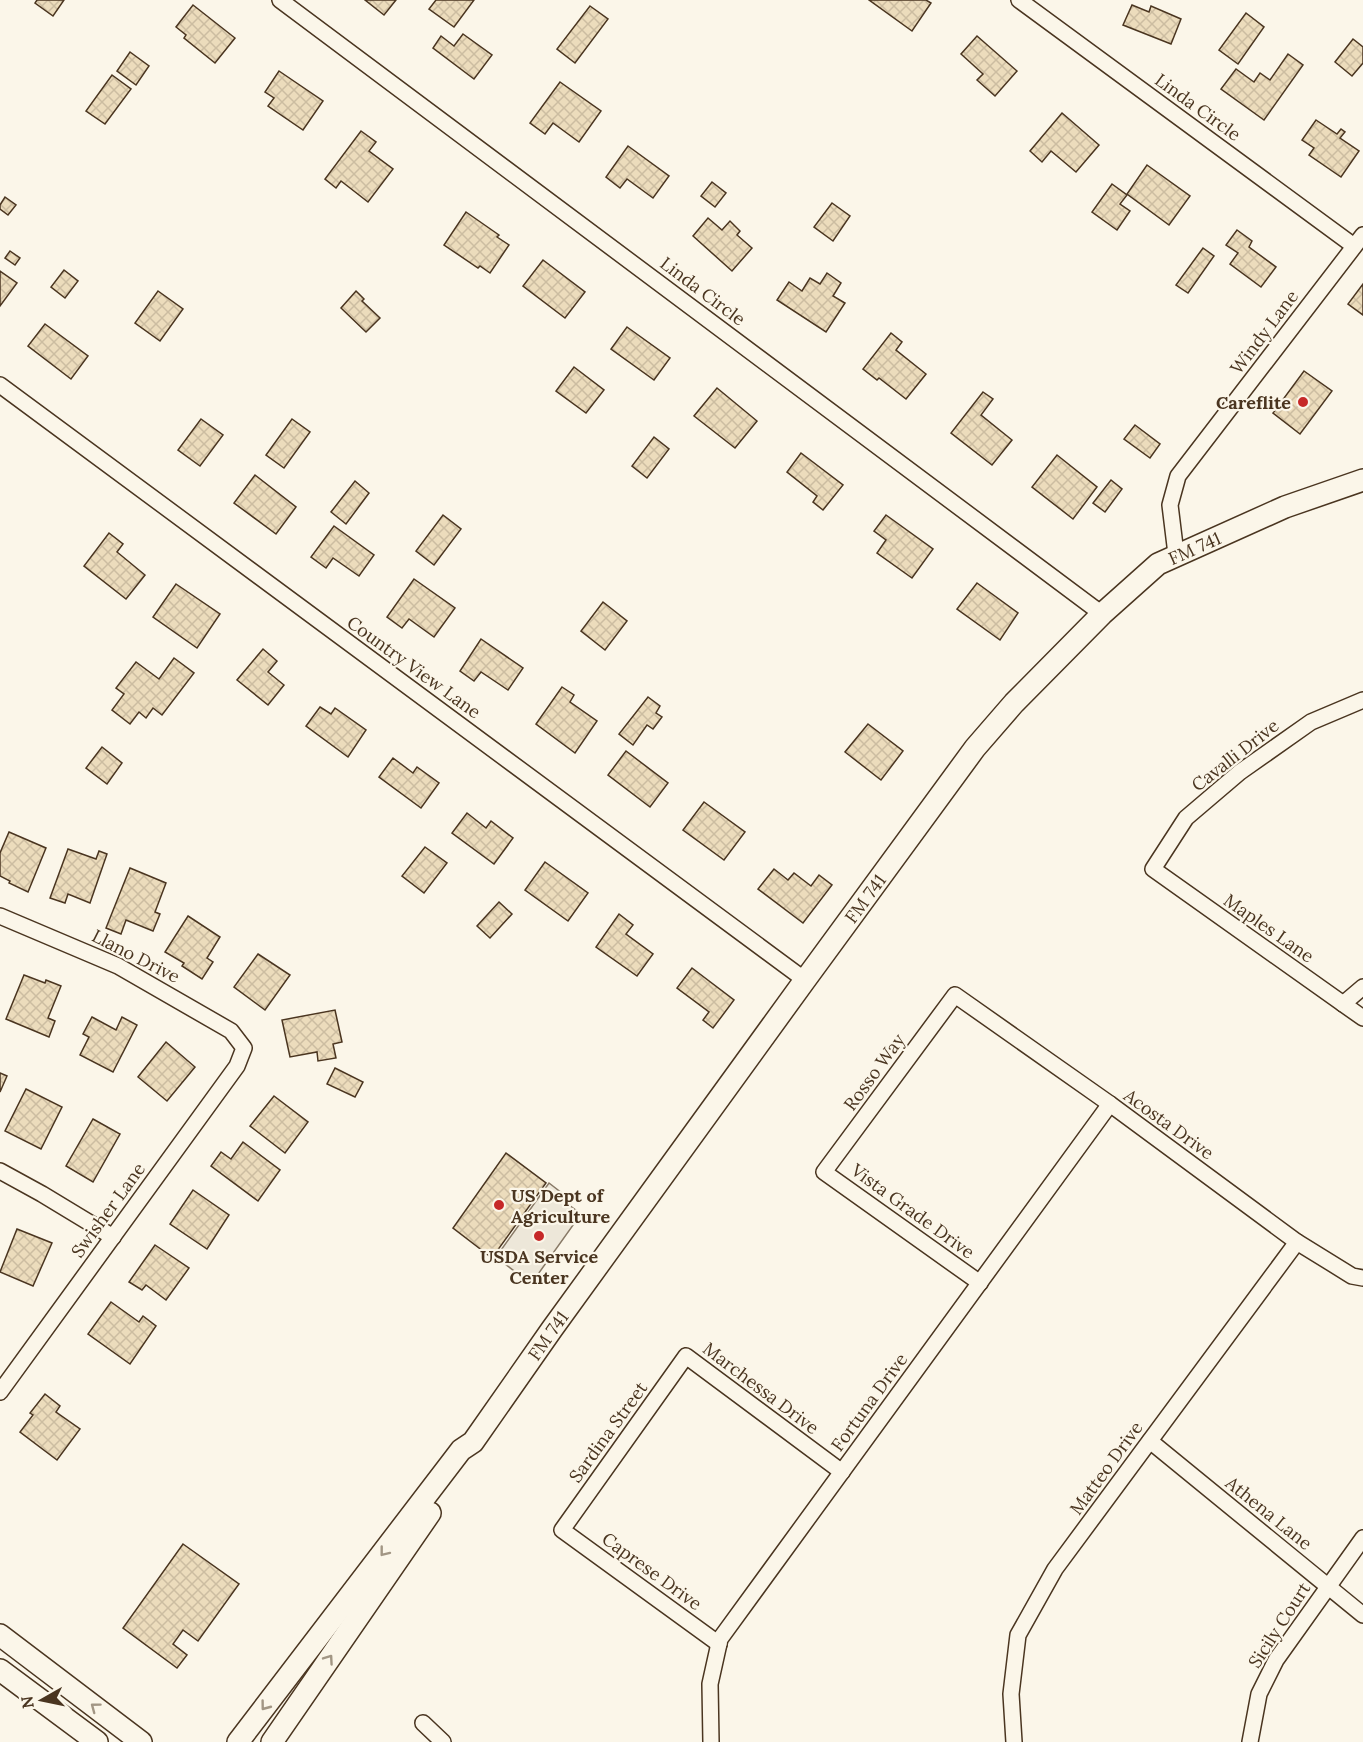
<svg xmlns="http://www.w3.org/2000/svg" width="1363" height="1742" font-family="Lora,serif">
<defs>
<pattern id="building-cross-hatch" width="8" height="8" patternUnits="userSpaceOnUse" patternTransform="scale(1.5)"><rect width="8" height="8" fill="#ecdcbc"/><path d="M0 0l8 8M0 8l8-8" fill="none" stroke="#ccbda1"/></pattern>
</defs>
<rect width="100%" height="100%" fill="#fbf6e9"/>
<polygon fill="#ede7d9" stroke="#887966" stroke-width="1.5" points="549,1183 572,1201 569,1205 581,1214 531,1284 496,1257"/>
<g fill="url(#building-cross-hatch)" stroke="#4a3520" stroke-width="1.5">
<polygon points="37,0 64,0 53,16 35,3"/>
<polygon points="365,0 396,0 384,15"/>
<polygon points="436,0 474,0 454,27 429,9"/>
<polygon points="869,0 926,0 931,3 912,31"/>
<polygon points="193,5 235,38 215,63 184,38 186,35 176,27"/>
<polygon points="1132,5 1149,12 1151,6 1181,19 1171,44 1123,25"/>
<polygon points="590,6 608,19 575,63 557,49"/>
<polygon points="1246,13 1264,27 1238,64 1219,50"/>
<polygon points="463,34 492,55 474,79 433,48 441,36 454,46"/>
<polygon points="977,36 1017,71 995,96 977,80 983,74 961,54"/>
<polygon points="1353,39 1363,47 1363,63 1352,76 1335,62"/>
<polygon points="130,52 149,66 136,85 117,71"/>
<polygon points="1288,54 1303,65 1264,120 1221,89 1236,69 1254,82 1260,73 1270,80"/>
<polygon points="279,71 323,101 303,130 268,106 274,98 265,92"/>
<polygon points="112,75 131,89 105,124 86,111"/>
<polygon points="560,82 601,111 579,142 553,123 545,134 530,123"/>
<polygon points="1062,113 1099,145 1076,172 1051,151 1042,162 1030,151"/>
<polygon points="1316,120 1337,134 1341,129 1345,132 1340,138 1359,151 1341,177 1309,155 1314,148 1302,140"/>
<polygon points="361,131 376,142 369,151 393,169 368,202 341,181 336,188 325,179"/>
<polygon points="628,146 669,176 653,198 627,179 620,188 606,177"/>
<polygon points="1147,165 1190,196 1169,225 1127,194"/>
<polygon points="712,182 726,193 715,207 701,196"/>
<polygon points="1112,184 1127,195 1120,204 1130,211 1117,230 1092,212"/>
<polygon points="5,197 16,205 8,215 0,209 0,205"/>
<polygon points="832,203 850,216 833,241 814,227"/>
<polygon points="466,212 499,235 497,237 509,245 490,273 480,266 478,268 444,245"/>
<polygon points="708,218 722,230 730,221 740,231 737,235 752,248 732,271 693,236"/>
<polygon points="1237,230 1252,241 1249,247 1276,267 1261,287 1230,264 1238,253 1226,245"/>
<polygon points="1203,248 1214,256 1188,293 1176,285"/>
<polygon points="10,251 20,258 15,265 5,258"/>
<polygon points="543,260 585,292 565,318 523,286"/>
<polygon points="64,270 78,281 65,298 51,287"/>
<polygon points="0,271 17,283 0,306"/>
<polygon points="827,273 841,283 833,296 845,303 826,332 777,300 789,282 802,291 810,278 820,284"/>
<polygon points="1363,284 1363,315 1348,304"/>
<polygon points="158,291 183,309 160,341 135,323"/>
<polygon points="356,291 364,299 362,301 380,318 366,332 341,308"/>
<polygon points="45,324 88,356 71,379 28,346"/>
<polygon points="627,327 670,358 654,380 611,349"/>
<polygon points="891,333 902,342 896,350 926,374 906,399 879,378 877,380 863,369"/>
<polygon points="574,367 604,390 586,413 556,391"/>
<polygon points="1304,371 1332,391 1300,434 1273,413"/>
<polygon points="717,388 757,421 735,448 694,416"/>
<polygon points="983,392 993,399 981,415 1012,440 992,465 951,433"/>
<polygon points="201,419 223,435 200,466 178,450"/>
<polygon points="292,419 310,432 284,468 266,455"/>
<polygon points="1135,425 1160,444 1150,458 1124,439"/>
<polygon points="654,437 669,449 647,478 632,466"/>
<polygon points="801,453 843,485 823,510 813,502 817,496 787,472"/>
<polygon points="1057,455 1097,487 1073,519 1032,487"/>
<polygon points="255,475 296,507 276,534 234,503"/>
<polygon points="1111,480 1122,489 1105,512 1093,503"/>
<polygon points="355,481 369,493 346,524 331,512"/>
<polygon points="443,515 461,529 434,565 416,551"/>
<polygon points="886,515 933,549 912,578 877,553 886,540 874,531"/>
<polygon points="334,526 374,555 359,576 333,558 326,568 311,557"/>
<polygon points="109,533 123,544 117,552 145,575 126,599 84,566"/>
<polygon points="414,579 455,608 434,637 409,619 402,628 387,617"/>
<polygon points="977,583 1018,613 1000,640 957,609"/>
<polygon points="176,584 220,614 197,648 153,617"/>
<polygon points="603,602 627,621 605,650 581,631"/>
<polygon points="481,639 523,668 508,690 481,672 474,681 460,671"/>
<polygon points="263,649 277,661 268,672 284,685 268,705 237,680"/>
<polygon points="174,658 194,673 162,715 153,708 146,718 139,712 130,724 112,710 124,694 116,688 136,662 159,679"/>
<polygon points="562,687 574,695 570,702 597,721 575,753 536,724"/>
<polygon points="648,697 660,706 656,713 662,717 653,729 647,725 633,745 619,734"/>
<polygon points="320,707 331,714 335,708 366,730 348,757 306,726"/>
<polygon points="868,724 903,751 881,780 845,752"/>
<polygon points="102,747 122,763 107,784 86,768"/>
<polygon points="626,751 668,783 650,807 608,775"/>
<polygon points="393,758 413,773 417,767 439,783 421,808 379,777"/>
<polygon points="704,802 745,832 724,860 683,830"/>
<polygon points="467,813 486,828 491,821 513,838 494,864 452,833"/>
<polygon points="9,832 46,848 28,892 9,883 10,881 0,876 0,853"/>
<polygon points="425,847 447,863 424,893 402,876"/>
<polygon points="68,849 96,859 99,851 107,854 90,903 68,894 65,903 50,898"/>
<polygon points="545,862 588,893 568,921 525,890"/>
<polygon points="130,868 166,883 155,912 160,914 153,931 126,920 121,934 106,928"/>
<polygon points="774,869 788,880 794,873 811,886 819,875 832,885 803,923 758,889"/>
<polygon points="499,902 512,914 490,938 477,926"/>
<polygon points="619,914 633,925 626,934 653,954 637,976 596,947"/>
<polygon points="188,916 220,937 207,958 213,962 202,979 182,966 184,963 165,952"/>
<polygon points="258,954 290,975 265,1010 234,987"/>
<polygon points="692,968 734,1000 713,1028 703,1020 709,1012 677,988"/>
<polygon points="24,975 45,983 46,980 61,986 48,1018 55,1021 49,1037 6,1019"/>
<polygon points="335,1010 342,1042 333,1044 336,1058 318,1061 317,1052 290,1057 282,1020"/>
<polygon points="92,1017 116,1030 122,1017 137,1025 113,1072 80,1055 89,1037 83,1034"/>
<polygon points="166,1042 195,1067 167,1101 138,1077"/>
<polygon points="335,1068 363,1082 355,1097 327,1084"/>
<polygon points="0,1073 7,1076 0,1092"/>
<polygon points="26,1089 62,1107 41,1149 5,1131"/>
<polygon points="274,1096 308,1122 285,1153 250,1126"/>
<polygon points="93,1119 120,1134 93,1182 66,1166"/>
<polygon points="243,1142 280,1170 258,1201 211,1166 221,1152 231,1159"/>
<polygon points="506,1153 546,1183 492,1258 453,1228"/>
<polygon points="193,1190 229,1215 207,1249 170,1224"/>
<polygon points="17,1229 52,1243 33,1286 0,1272"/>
<polygon points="155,1245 189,1268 166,1300 146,1285 142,1290 129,1282"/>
<polygon points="111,1302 139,1322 143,1316 156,1326 130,1364 88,1334"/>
<polygon points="45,1394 60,1406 56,1412 80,1429 57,1460 20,1432 33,1415 30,1413"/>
<polygon points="183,1544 239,1584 198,1641 183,1630 173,1644 187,1655 177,1668 123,1628"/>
</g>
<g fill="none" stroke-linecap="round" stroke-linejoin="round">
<defs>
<g id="street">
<polyline points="280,0 1102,614"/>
<polyline points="1019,0 1354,246"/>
<polyline points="0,385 805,980"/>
<polyline points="1176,554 1170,505 1178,476 1363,235"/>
<polyline points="1363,700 1311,722 1240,772 1186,818 1153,869 1363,1018"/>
<polyline points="0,916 118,966 231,1031 244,1048 237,1066 0,1392"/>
<polyline points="1343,1004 1363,987"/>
<polyline points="0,1171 42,1194 113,1237"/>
<polyline points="980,1283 824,1172 955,995 1110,1104 1297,1242 1352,1276 1363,1278"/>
<polyline points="1150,1441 1363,1615"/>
<polyline points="719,1644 562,1530 686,1356 842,1472"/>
<polyline points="423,1723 443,1742"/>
<polyline points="711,1742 710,1684 720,1639 1110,1104"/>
<polyline points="1014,1742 1011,1694 1018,1635 1055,1569 1297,1242"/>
<polyline points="1250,1742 1259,1694 1276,1660 1363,1538"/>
</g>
<g id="secondary">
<polyline points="0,1635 141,1742"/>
<polyline points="0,1670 97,1742"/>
<path id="s1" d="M238 1742 461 1450 473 1442 552 1329 805 980 975 748 1014 703 1102 614 1158 564 1285 507 1363 480"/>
<polyline points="272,1742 430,1513"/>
</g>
</defs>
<use href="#street" stroke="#4a3520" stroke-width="18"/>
<use href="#secondary" stroke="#4a3520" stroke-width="24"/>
<use href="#street" stroke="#fbf6e9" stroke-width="15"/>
<use href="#secondary" stroke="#fbf6e9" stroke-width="21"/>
</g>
<defs><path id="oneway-chevron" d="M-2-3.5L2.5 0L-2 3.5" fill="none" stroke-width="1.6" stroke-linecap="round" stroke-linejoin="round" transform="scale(1.5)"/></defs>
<g stroke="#a29684">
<use href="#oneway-chevron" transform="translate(384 1552) rotate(128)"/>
<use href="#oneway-chevron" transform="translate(329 1659) rotate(-55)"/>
<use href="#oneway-chevron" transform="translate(265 1706) rotate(127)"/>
<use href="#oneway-chevron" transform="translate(95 1707) rotate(-143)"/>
</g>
<g fill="#c62828" stroke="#fbf6e9" stroke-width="2">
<circle cx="1303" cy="402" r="6"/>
<circle cx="499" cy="1205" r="6"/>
<circle cx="539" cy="1236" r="6"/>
</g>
<g text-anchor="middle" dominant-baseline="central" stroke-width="4.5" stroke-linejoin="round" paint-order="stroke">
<g font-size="18" fill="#4a3520" stroke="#fbf6e9">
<text transform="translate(1198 107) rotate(36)">Linda Circle</text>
<text transform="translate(703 291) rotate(37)">Linda Circle</text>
<text transform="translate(1264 332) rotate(-53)">Windy Lane</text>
<text stroke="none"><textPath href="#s1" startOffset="1538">FM 741</textPath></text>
<text transform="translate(414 667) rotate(36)">Country View Lane</text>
<text transform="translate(1235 755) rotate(-38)">Cavalli Drive</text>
<text stroke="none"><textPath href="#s1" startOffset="1052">FM 741</textPath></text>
<text transform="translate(1269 928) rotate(35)">Maples Lane</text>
<text transform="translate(136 956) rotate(27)">Llano Drive</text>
<text transform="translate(874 1072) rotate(-54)">Rosso Way</text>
<text transform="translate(1169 1124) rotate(36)">Acosta Drive</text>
<text transform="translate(108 1210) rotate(-54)">Swisher Lane</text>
<text transform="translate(913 1211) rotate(36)">Vista Grade Drive</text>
<text stroke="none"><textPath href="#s1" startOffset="512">FM 741</textPath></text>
<text transform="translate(761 1388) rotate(37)">Marchessa Drive</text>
<text transform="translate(869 1402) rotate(-54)">Fortuna Drive</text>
<text transform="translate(608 1432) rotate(-54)">Sardina Street</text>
<text transform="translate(1106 1468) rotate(-54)">Matteo Drive</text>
<text transform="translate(1269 1513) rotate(39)">Athena Lane</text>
<text transform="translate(652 1571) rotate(36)">Caprese Drive</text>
<text transform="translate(1279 1625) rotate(-57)">Sicily Court</text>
</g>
<g font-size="18" font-weight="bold" fill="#4a3520" stroke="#fbf6e9" text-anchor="end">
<text x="1291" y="402">Careflite</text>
<text x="511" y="1195" text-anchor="start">US Dept of<tspan x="511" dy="21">Agriculture</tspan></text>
<text x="539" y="1256" text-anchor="middle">USDA Service<tspan x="539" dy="21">Center</tspan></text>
</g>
</g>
<g transform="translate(42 1700) rotate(261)" stroke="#fbf6e9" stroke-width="4.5" paint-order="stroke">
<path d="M0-4.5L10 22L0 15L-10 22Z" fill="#4a3520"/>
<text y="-9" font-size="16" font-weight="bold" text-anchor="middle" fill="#4a3520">N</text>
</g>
</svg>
